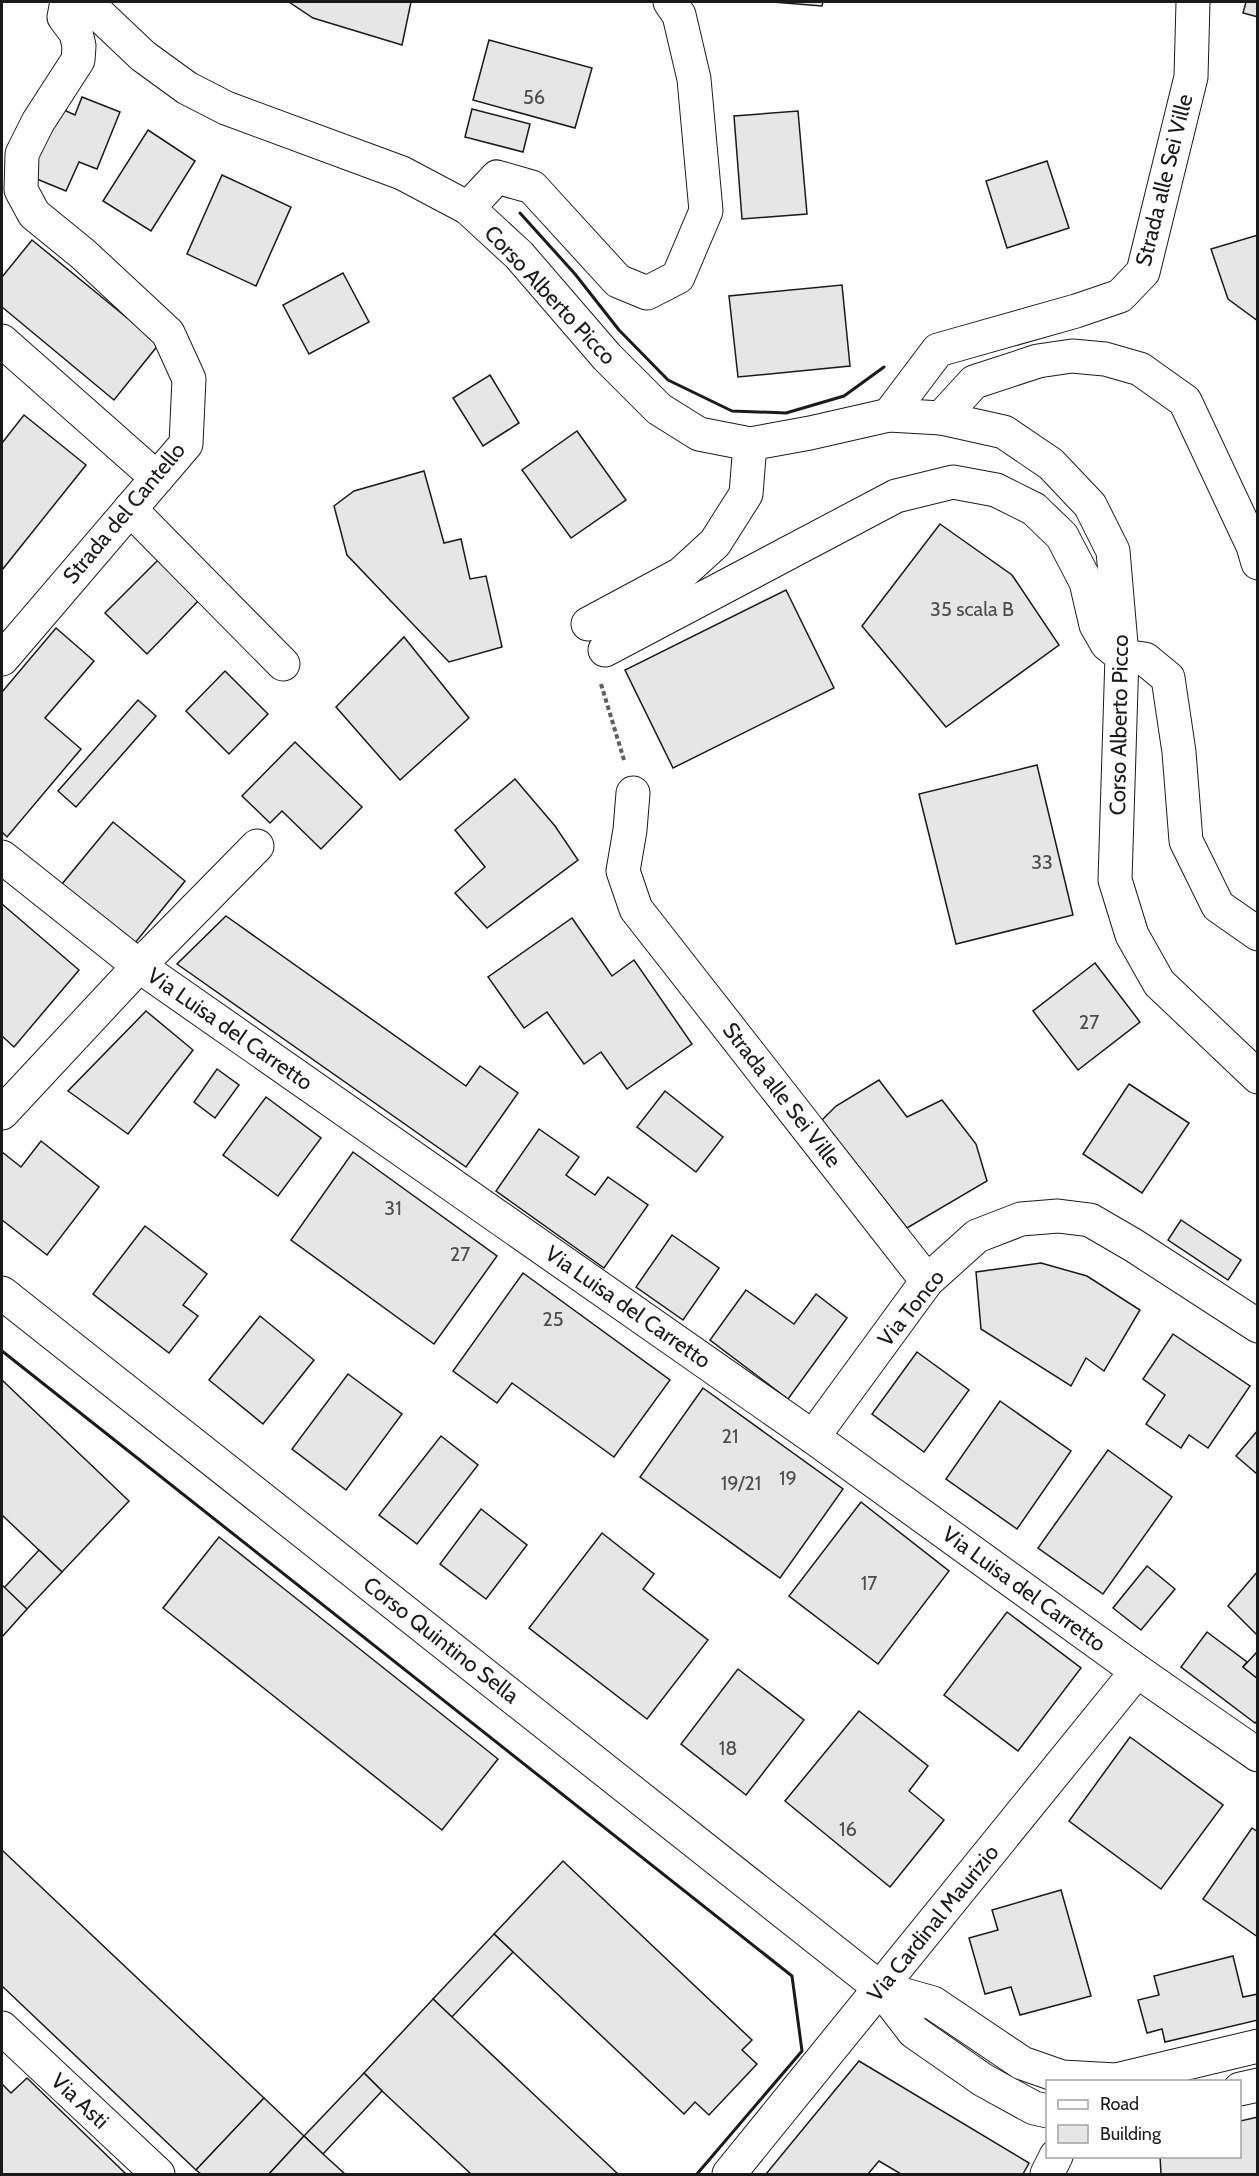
<svg xmlns="http://www.w3.org/2000/svg" width="1259" height="2176" font-family="Cabin,sans-serif">
<rect width="100%" height="100%" fill="#fff"/>
<g fill="#e6e6e6" stroke="#1a1a1a" stroke-width="1.5">
<polygon points="289,2 411,2 402,45 313,18"/>
<polygon points="772,2 823,2 822,6"/>
<polygon points="1246,2 1258,2 1258,17 1243,13"/>
<polygon points="489,40 592,68 575,128 473,100"/>
<polygon points="82,97 120,112 97,169 79,162 66,191 27,175 55,106 75,115"/>
<polygon points="472,109 530,124 523,152 465,137"/>
<polygon points="798,111 807,214 742,219 734,116"/>
<polygon points="148,130 195,161 151,231 103,201"/>
<polygon points="1047,161 1069,228 1007,248 986,181"/>
<polygon points="222,175 291,207 256,286 187,254"/>
<polygon points="1258,235 1258,321 1228,299 1211,249"/>
<polygon points="32,240 159,344 114,400 2,307 2,277"/>
<polygon points="343,273 369,322 309,354 283,305"/>
<polygon points="842,285 850,366 738,377 729,296"/>
<polygon points="490,375 519,423 483,446 453,398"/>
<polygon points="24,415 86,465 2,570 2,443"/>
<polygon points="577,431 626,500 571,538 522,470"/>
<polygon points="424,471 444,543 461,539 470,579 486,576 502,647 449,662 347,555 334,506 354,491"/>
<polygon points="940,524 1012,575 1059,645 946,727 862,626"/>
<polygon points="159,559 200,599 147,654 105,613"/>
<polygon points="786,590 834,688 673,768 625,670"/>
<polygon points="56,628 94,661 45,718 81,749 7,837 2,832 2,692"/>
<polygon points="404,637 469,718 400,780 336,707"/>
<polygon points="225,671 268,714 229,754 186,711"/>
<polygon points="138,700 156,716 76,807 58,791"/>
<polygon points="295,742 362,807 321,849 282,811 270,823 242,796"/>
<polygon points="1037,765 1073,915 956,944 919,794"/>
<polygon points="515,779 555,826 578,860 487,928 455,893 485,867 455,830"/>
<polygon points="113,822 185,881 135,943 62,884"/>
<polygon points="2,904 79,970 14,1047 2,1036"/>
<polygon points="226,916 466,1086 480,1066 518,1093 466,1167 177,964"/>
<polygon points="572,918 612,976 634,960 692,1044 627,1089 601,1052 584,1064 547,1012 524,1028 488,977"/>
<polygon points="1095,963 1140,1022 1078,1070 1033,1011"/>
<polygon points="146,1011 193,1050 128,1134 68,1091"/>
<polygon points="217,1069 239,1085 215,1118 194,1102"/>
<polygon points="879,1080 907,1117 942,1100 976,1144 987,1181 907,1228 822,1120 836,1106"/>
<polygon points="1129,1084 1189,1123 1142,1193 1083,1154"/>
<polygon points="665,1091 723,1137 696,1172 637,1127"/>
<polygon points="266,1097 321,1138 278,1196 223,1155"/>
<polygon points="539,1129 579,1157 566,1175 595,1195 608,1177 648,1205 604,1268 496,1191"/>
<polygon points="41,1141 99,1187 47,1255 2,1220 2,1152 21,1167"/>
<polygon points="353,1152 497,1256 434,1344 291,1240"/>
<polygon points="1181,1220 1241,1260 1228,1280 1168,1240"/>
<polygon points="145,1226 207,1274 183,1305 198,1316 169,1353 93,1294"/>
<polygon points="672,1235 719,1268 683,1320 636,1287"/>
<polygon points="1041,1263 1087,1276 1140,1310 1104,1371 1086,1358 1071,1386 981,1329 976,1272"/>
<polygon points="523,1273 670,1380 614,1457 512,1383 497,1403 453,1371"/>
<polygon points="746,1290 794,1324 816,1294 847,1318 788,1399 710,1340"/>
<polygon points="260,1316 314,1360 263,1424 209,1380"/>
<polygon points="1173,1334 1250,1386 1208,1448 1189,1435 1181,1448 1146,1424 1165,1395 1143,1379"/>
<polygon points="917,1352 969,1390 924,1452 872,1414"/>
<polygon points="348,1374 402,1414 346,1490 292,1449"/>
<polygon points="2,1380 129,1501 62,1572 2,1515"/>
<polygon points="703,1388 843,1489 780,1578 640,1477"/>
<polygon points="1000,1401 1071,1451 1017,1529 946,1479"/>
<polygon points="1258,1430 1258,1473 1257,1474 1236,1456"/>
<polygon points="441,1436 478,1465 417,1544 379,1515"/>
<polygon points="1108,1450 1172,1497 1103,1594 1038,1548"/>
<polygon points="861,1502 949,1571 878,1664 789,1596"/>
<polygon points="481,1509 527,1545 486,1599 440,1564"/>
<polygon points="602,1533 654,1574 643,1589 708,1640 647,1719 529,1628"/>
<polygon points="219,1537 498,1759 442,1830 163,1608"/>
<polygon points="39,1550 62,1572 27,1609 4,1588"/>
<polygon points="1147,1566 1175,1589 1141,1630 1113,1608"/>
<polygon points="1258,1571 1258,1636 1228,1606"/>
<polygon points="2,1585 27,1609 2,1637"/>
<polygon points="1007,1612 1081,1668 1018,1751 944,1695"/>
<polygon points="1207,1632 1247,1662 1243,1667 1258,1679 1258,1720 1255,1723 1181,1667"/>
<polygon points="1258,1651 1258,1679 1243,1667"/>
<polygon points="738,1669 804,1720 746,1795 681,1744"/>
<polygon points="859,1711 928,1766 909,1791 944,1820 890,1887 785,1801"/>
<polygon points="1130,1737 1223,1805 1161,1889 1069,1821"/>
<polygon points="1252,1828 1258,1832 1258,1937 1203,1899"/>
<polygon points="2,1850 264,2098 196,2170 2,1986"/>
<polygon points="563,1861 752,2040 742,2050 757,2064 709,2115 695,2102 684,2114 494,1934"/>
<polygon points="1061,1890 1091,1996 1020,2015 1011,1987 985,1994 969,1938 998,1930 992,1910"/>
<polygon points="494,1934 513,1952 452,2017 433,1999"/>
<polygon points="1233,1956 1243,1997 1258,1994 1258,2020 1165,2042 1162,2029 1147,2033 1138,2000 1159,1995 1154,1976"/>
<polygon points="433,1999 452,2017 618,2174 471,2174 382,2091 364,2073"/>
<polygon points="859,2061 1029,2163 1023,2174 901,2174 879,2161 868,2174 766,2174"/>
<polygon points="364,2073 382,2091 323,2154 304,2136"/>
<polygon points="27,2078 126,2174 2,2174 2,2084 11,2093"/>
<polygon points="264,2098 304,2136 269,2174 201,2174 196,2170"/>
<polygon points="1258,2117 1258,2174 1161,2174 1160,2156 1240,2156 1240,2121"/>
<polygon points="304,2136 323,2154 345,2174 269,2174"/>
</g>
<g fill="none" stroke-linecap="round" stroke-linejoin="round">
<defs>
<g id="minor">
<polyline points="86,2 143,56 187,88 226,108 402,173 468,208 519,255 607,357 659,409 699,434 750,444 810,433 889,415 941,418 1004,432 1051,464 1090,505 1113,551 1122,656 1115,880 1132,935 1159,983 1258,1077"/>
<polyline points="468,208 497,177 532,187 618,281 647,293 678,277 706,211 694,79 679,15 670,2"/>
<polyline points="2,341 157,478"/>
<polyline points="889,415 938,350 1076,311 1120,296 1143,272 1191,77 1193,2"/>
<polyline points="941,418 974,382 1038,361 1072,356 1105,359 1140,369 1185,401 1253,546 1258,563"/>
<polyline points="130,509 283,664"/>
<polyline points="588,624 681,574 715,543 746,494 750,444"/>
<polyline points="605,650 896,496 953,482 996,490 1034,509 1062,536 1086,582 1096,625 1107,644 1122,656 1145,659 1168,678 1179,752 1186,841 1218,906 1258,934"/>
<polyline points="2,659 186,444 189,379 168,333 83,254 34,214 21,190 22,154 38,122 78,60 79,46 76,33 64,17 67,2"/>
<polyline points="633,793 630,830 623,871 636,909 927,1281"/>
<polyline points="2,857 139,966 813,1437 1137,1671 1258,1755"/>
<polyline points="2,1113 139,966 257,846"/>
<polyline points="2,1293 880,1988 914,2032 983,2080 1034,2108 1048,2111"/>
<polyline points="813,1437 927,1281 977,1236 1021,1219 1058,1216 1090,1220 1133,1245 1258,1326"/>
<polyline points="880,1988 933,2003 1022,2063 1062,2077 1116,2080 1258,2046"/>
<polyline points="2,2028 158,2174"/>
<polyline points="1240,2089 1258,2085"/>
<polyline points="729,2174 1137,1671"/>
<polyline points="1047,2174 1056,2156"/>
</g>
</defs>
<use href="#minor" stroke="#1a1a1a" stroke-width="35"/>
<polyline stroke="#5f5f5f" stroke-width="4" stroke-dasharray="4.5 3" stroke-linecap="butt" points="601,684 624,760"/>
<use href="#minor" stroke="#fff" stroke-width="33"/>
<g stroke="#1a1a1a" stroke-width="3">
<polyline points="520,213 575,274 619,330 668,380 732,411 786,413 844,396 884,367"/>
<polyline points="2,1351 792,1976 802,2051 697,2174"/>
</g>
</g>
<g text-anchor="middle" dominant-baseline="central" stroke-width="4.5" stroke-linejoin="round" paint-order="stroke">
<g font-size="20" fill="#4d4d4d">
<text x="534" y="97">56</text>
<text x="972" y="609">35 scala B</text>
<text x="1042" y="862">33</text>
<text x="1089" y="1022">27</text>
<text x="393" y="1208">31</text>
<text x="460" y="1254">27</text>
<text x="553" y="1319">25</text>
<text x="730" y="1436">21</text>
<text x="788" y="1478">19</text>
<text x="741" y="1483">19/21</text>
<text x="869" y="1583">17</text>
<text x="728" y="1748">18</text>
<text x="848" y="1829">16</text>
</g>
<g font-size="22" fill="#1a1a1a" stroke="#fff">
<text transform="translate(1164 180) rotate(-76)">Strada alle Sei Ville</text>
<text transform="translate(550 295) rotate(47)">Corso Alberto Picco</text>
<text transform="translate(124 513) rotate(-50)">Strada del Cantello</text>
<text transform="translate(1119 725) rotate(-89)">Corso Alberto Picco</text>
<text transform="translate(230 1029) rotate(35)">Via Luisa del Carretto</text>
<text transform="translate(782 1095) rotate(52)">Strada alle Sei Ville</text>
<text transform="translate(628 1307) rotate(35)">Via Luisa del Carretto</text>
<text transform="translate(911 1308) rotate(-51)">Via Tonco</text>
<text transform="translate(1024 1589) rotate(36)">Via Luisa del Carretto</text>
<text transform="translate(441 1640) rotate(38)">Corso Quintino Sella</text>
<text transform="translate(933 1923) rotate(-51)">Via Cardinal Maurizio</text>
<text transform="translate(80 2101) rotate(43)">Via Asti</text>
</g>
</g>
<rect width="1259" height="2176" fill="none" stroke="#1a1a1a" stroke-width="6"/>
<rect x="1046" y="2080" width="195" height="78" fill="#ffffff" stroke="#a3a3a3" stroke-width="1.5"/>
<rect x="1058" y="2100" width="30" height="9" fill="#ffffff" stroke="#a3a3a3" stroke-width="1.5"/>
<text x="1100" y="2110" font-size="18" fill="#1a1a1a">Road</text>
<rect x="1058" y="2125" width="30" height="18" fill="#e6e6e6" stroke="#a3a3a3" stroke-width="1.5"/>
<text x="1100" y="2140" font-size="18" fill="#1a1a1a">Building</text>
</svg>
